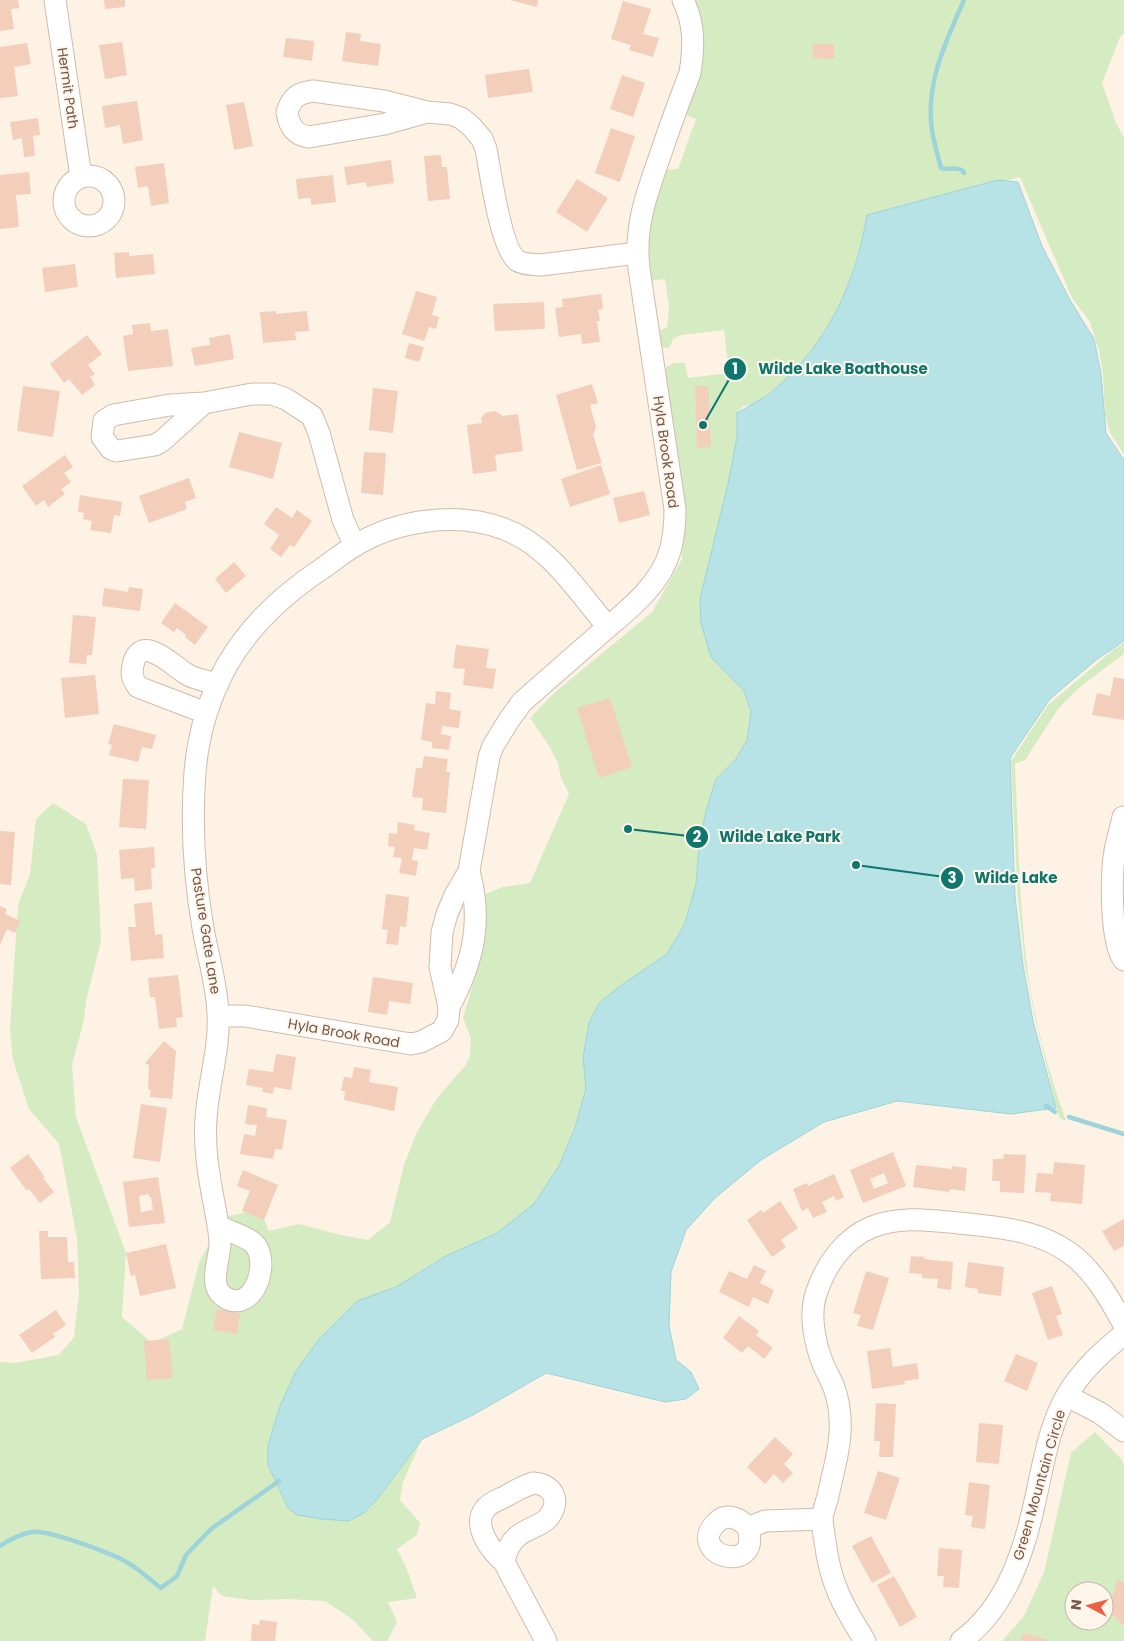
<svg xmlns="http://www.w3.org/2000/svg" width="1124" height="1641" font-family="Poppins,sans-serif">
<rect width="100%" height="100%" fill="#fdf2e4"/>
<g fill="#d5ebc2" fill-rule="evenodd">
<path d="M693 0H1124V33L1120 37 1102 83 1116 123 1124 138V454L1110 433 1105 414 1103 374 1099 351 1090 322 1072 298 1020 177 867 215C858 270 837 322 801 365 796 371 790 380 783 385 779 388 773 389 770 392 760 399 756 405 743 406L737 413V437L728 484 713 548 711 657 744 691 751 712 747 740 736 759 716 779 706 811 699 846 696 884 685 923 667 954 646 969 583 1057 586 1088 575 1128 559 1166 534 1205 497 1233 446 1256 396 1287 357 1301 296 1371 280 1406 268 1446V1465L288 1508 298 1515 322 1519 349 1521 365 1512 379 1497 422 1439 403 1482 400 1500 420 1523 417 1535 397 1549 406 1567 417 1598 388 1602 397 1622 387 1641H373L352 1619 325 1601 287 1599 250 1600 222 1596 213 1586 205 1641H0V1362L15 1363 59 1355 74 1337 79 1293 77 1238 59 1144 29 1109 13 1060 10 1029 18 905 30 874 36 819 53 803 86 824 97 855 101 941 86 1001 84 1020 72 1065 76 1117 126 1253 122 1317 152 1343 182 1329 199 1263 223 1217 249 1212 264 1219 269 1231 299 1224 341 1235 368 1240 390 1222 404 1165 417 1132 437 1098 465 1066 470 1056 471 1038 463 1018 483 949 485 894 503 887 530 883 569 794 561 778 558 763 549 746 530 718 553 694 652 612 682 559 683 517 665 384 666 367 674 363H685L688 378 729 373 724 330 681 335 673 339 669 348 660 347 658 332 667 327 669 308 665 279 649 281 645 247 663 170 678 169 696 119 683 114Z"/>
<path d="M1124 643V654L1081 686 1058 709 1025 760 1015 764C1018 831 1019 899 1027 966 1033 1016 1049 1073 1066 1121L1059 1118 1034 1013 1025 965 1018 899 1011 761 1048 705 1112 651Z"/>
<path d="M1095 1432 1122 1460 1124 1466V1641H1002L1024 1616 1044 1572 1071 1453ZM1074 1591H1104V1621H1074Z"/>
</g>
<path fill="#b7e3e7" stroke="#9dd3d9" d="M998 180 1018 182 1042 246 1070 300 1094 339 1101 374 1106 433 1124 460V641L1096 660 1050 699 1010 758 1015 897 1023 965 1033 1021 1056 1108 1011 1114 897 1101 824 1122 761 1160 715 1198 686 1230 671 1272 669 1326 676 1360 691 1372 699 1389 686 1399 665 1402 546 1373 473 1415 422 1439 379 1497 365 1512 349 1521 322 1519 297 1515 288 1508 268 1465V1446L280 1406 296 1371 320 1338 357 1301 396 1287 446 1256 497 1233 534 1204 559 1166 575 1128 586 1088 583 1057 589 1023 599 1003 623 984 667 954 685 923 696 884 699 846 706 811 716 779 736 759 747 740 751 712 744 691 711 657 701 623 700 599 728 484 737 437V413C750 405 765 398 776 388 828 343 856 282 867 215Z"/>
<g fill="none" stroke-linecap="round" stroke-linejoin="round">
<g stroke="#9dd3d9" stroke-width="4.5">
<path d="M964 173 962 170C954 167 948 170 941 168 938 156 934 143 932 130 925 84 946 41 964 0"/>
<polyline points="1046,1106 1055,1112"/>
<polyline points="1069,1117 1124,1134"/>
<path d="M0 1546C9 1540 21 1534 32 1532 47 1529 107 1552 123 1560 137 1567 149 1579 161 1588L177 1576 186 1555 211 1529 279 1481"/>
</g>
</g>
<g fill="#f3ceba" fill-rule="evenodd">
<polygon points="0,0 18,0 19,8 11,9 14,29 0,31"/>
<polygon points="104,0 125,0 125,7 105,9"/>
<polygon points="510,0 538,0 537,7"/>
<polygon points="623,1 651,9 643,34 659,38 653,57 629,50 631,45 611,39"/>
<polygon points="346,32 361,34 360,41 381,44 378,66 342,61"/>
<polygon points="286,38 314,41 312,61 283,57"/>
<polygon points="122,42 127,75 105,79 99,45"/>
<polygon points="27,43 31,64 14,67 18,96 0,98 0,47"/>
<polygon points="813,44 834,44 834,59 813,58"/>
<polygon points="529,69 533,92 488,98 485,75"/>
<polygon points="622,75 645,83 633,117 610,109"/>
<polygon points="137,101 143,140 123,144 120,125 105,128 102,106"/>
<polygon points="244,102 253,146 234,150 226,105"/>
<polygon points="38,118 40,135 33,136 35,156 24,157 22,138 13,140 10,122"/>
<polygon points="611,128 635,136 620,182 595,173"/>
<polygon points="441,155 442,167 447,167 450,199 428,201 424,156"/>
<polygon points="391,160 394,183 367,187 366,182 347,185 344,167"/>
<polygon points="164,163 169,203 151,206 148,186 138,188 135,167"/>
<polygon points="29,172 31,194 16,195 19,227 0,229 0,175"/>
<polygon points="333,175 336,202 311,205 311,198 298,199 296,179"/>
<polygon points="577,179 608,198 587,232 556,212"/>
<polygon points="129,252 129,256 153,254 155,274 116,278 114,253"/>
<polygon points="75,264 78,287 45,292 42,268"/>
<polygon points="416,291 437,297 432,315 439,317 436,329 429,327 424,341 402,334"/>
<polygon points="601,294 603,309 598,310 600,321 597,321 600,342 582,344 581,334 559,337 555,308 563,307 562,299"/>
<polygon points="544,302 545,329 495,331 493,304"/>
<polygon points="276,311 276,314 307,311 309,331 295,332 296,340 263,343 260,312"/>
<polygon points="150,323 151,331 168,329 173,366 128,371 123,336 133,334 132,325"/>
<polygon points="230,334 234,359 195,366 191,348 210,345 209,338"/>
<polygon points="87,335 102,354 88,365 95,374 90,377 95,385 82,395 69,379 64,383 50,364"/>
<polygon points="409,343 424,347 419,362 405,358"/>
<polygon points="592,384 598,403 590,405 596,427 593,435 602,463 577,470 556,395"/>
<polygon points="23,386 60,391 53,437 17,431"/>
<polygon points="695,386 708,386 711,447 697,448"/>
<polygon points="373,388 398,391 393,433 369,430"/>
<polygon points="495,411 503,416 518,414 523,451 495,455 497,471 473,474 467,425 482,423 481,418 485,413"/>
<polygon points="239,432 282,443 273,479 229,467"/>
<polygon points="364,452 386,453 383,495 361,493"/>
<polygon points="65,455 73,467 64,473 71,482 61,489 65,494 48,507 44,500 36,506 22,486"/>
<polygon points="601,465 610,494 570,507 561,479"/>
<polygon points="189,478 196,498 185,502 187,509 149,523 139,496"/>
<polygon points="644,491 650,515 619,523 613,498"/>
<polygon points="80,495 122,502 120,516 114,515 111,533 90,530 92,521 83,519 84,513 78,512"/>
<polygon points="276,507 292,518 297,510 312,521 294,547 290,545 281,557 270,549 279,535 264,524"/>
<polygon points="234,562 246,576 226,593 215,579"/>
<polygon points="129,587 143,589 140,611 102,606 104,588 128,592"/>
<polygon points="175,603 208,627 195,645 185,637 186,635 177,628 174,632 161,623"/>
<polygon points="73,615 96,617 92,655 87,655 86,664 69,663"/>
<polygon points="456,645 489,649 486,668 496,669 493,689 463,685 465,669 453,668"/>
<polygon points="95,675 99,714 65,718 61,678"/>
<polygon points="1114,677 1124,679 1124,720 1092,715 1097,693 1110,696"/>
<polygon points="436,691 451,693 449,709 461,711 459,728 442,726 441,734 451,736 449,750 432,748 432,742 421,740 426,703 435,704"/>
<polygon points="610,698 632,767 599,778 577,708"/>
<polygon points="114,724 156,735 152,749 142,747 138,762 109,755 112,745 108,744"/>
<polygon points="424,756 448,759 446,772 450,772 446,813 422,810 423,798 412,797 416,768 422,768"/>
<polygon points="123,779 149,780 146,829 119,827"/>
<polygon points="398,822 415,825 414,830 430,833 427,850 414,848 412,860 418,861 416,876 399,873 402,858 393,857 395,847 388,846 389,833 397,834"/>
<polygon points="0,831 15,832 11,885 0,884"/>
<polygon points="154,847 155,868 151,868 152,889 135,891 134,878 121,879 119,850"/>
<polygon points="386,894 409,897 406,927 400,926 398,945 386,944 388,930 382,929"/>
<polygon points="152,902 155,935 162,934 164,958 131,961 128,927 136,927 134,904"/>
<polygon points="0,906 7,909 5,914 20,921 15,933 7,929 0,945"/>
<polygon points="178,975 183,1017 176,1018 177,1027 159,1029 155,997 150,997 148,978"/>
<polygon points="373,977 413,983 410,1004 389,1001 387,1015 368,1012"/>
<polygon points="164,1041 176,1051 172,1099 150,1097 151,1090 148,1089 149,1065 145,1063"/>
<polygon points="276,1054 296,1057 291,1090 274,1087 273,1094 262,1092 263,1088 246,1085 249,1069 273,1072"/>
<polygon points="354,1067 371,1070 369,1082 398,1087 394,1111 344,1100 345,1091 341,1091 344,1077 352,1078"/>
<polygon points="141,1104 167,1108 160,1162 133,1158"/>
<polygon points="248,1105 267,1108 266,1117 287,1120 282,1150 275,1149 273,1159 240,1154 244,1134 255,1136 257,1125 245,1124"/>
<path d="M893 1152 906 1186 863 1203 850 1170ZM884 1173 888 1183 874 1189 870 1179Z"/>
<polygon points="28,1154 45,1177 43,1178 54,1192 40,1203 29,1189 27,1191 10,1168"/>
<polygon points="1004,1154 1026,1155 1024,1193 1000,1192 1000,1181 992,1181 993,1159 1003,1159"/>
<polygon points="1054,1162 1085,1165 1082,1204 1050,1201 1051,1193 1035,1192 1037,1173 1053,1174"/>
<polygon points="916,1165 952,1169 952,1166 967,1168 965,1191 950,1189 949,1192 913,1187"/>
<polygon points="243,1170 278,1185 264,1220 242,1211 250,1191 237,1186"/>
<polygon points="834,1174 844,1197 836,1201 834,1196 822,1202 827,1212 813,1218 808,1208 802,1211 793,1189 807,1183 808,1186"/>
<path d="M158 1177 165 1223 129 1227 123 1182ZM149 1194V1197H151L153 1210 141 1212 139 1196Z"/>
<polygon points="780,1201 798,1228 781,1240 786,1247 772,1257 747,1220 761,1210 763,1213"/>
<polygon points="1124,1219 1124,1246 1114,1251 1102,1231"/>
<polygon points="39,1231 48,1231 48,1237 67,1237 68,1262 74,1262 75,1278 41,1279"/>
<polygon points="166,1244 176,1288 140,1296 135,1275 131,1276 126,1253"/>
<polygon points="911,1256 925,1257 924,1259 953,1262 951,1290 937,1288 938,1279 922,1278 922,1274 909,1273"/>
<polygon points="968,1262 1004,1267 1001,1296 978,1293 978,1289 965,1287"/>
<polygon points="754,1265 766,1271 760,1283 774,1290 768,1304 753,1297 749,1307 719,1292 729,1271 747,1279"/>
<polygon points="866,1271 889,1278 873,1330 857,1326 861,1315 853,1313"/>
<polygon points="1052,1286 1062,1314 1056,1316 1063,1335 1048,1340 1032,1293"/>
<polygon points="217,1309 240,1314 237,1334 213,1330"/>
<polygon points="56,1310 66,1325 53,1334 55,1337 32,1353 19,1335"/>
<polygon points="739,1316 759,1331 756,1335 773,1348 764,1359 748,1346 742,1353 723,1338"/>
<polygon points="169,1339 173,1378 147,1380 144,1341"/>
<polygon points="890,1348 893,1367 917,1363 919,1379 904,1381 905,1384 872,1389 867,1351"/>
<polygon points="1016,1354 1038,1363 1027,1391 1004,1381"/>
<polygon points="876,1403 896,1404 893,1457 879,1457 880,1441 874,1441"/>
<polygon points="979,1423 1003,1425 999,1464 976,1462"/>
<polygon points="775,1437 793,1454 784,1464 793,1473 783,1483 774,1474 765,1484 747,1467"/>
<polygon points="878,1471 900,1478 886,1520 864,1513"/>
<polygon points="969,1482 990,1485 985,1529 971,1527 973,1516 965,1515"/>
<polygon points="871,1536 891,1573 872,1583 852,1546"/>
<polygon points="939,1548 962,1550 959,1588 943,1587 944,1576 937,1576"/>
<polygon points="894,1576 917,1617 900,1627 877,1585"/>
<polygon points="1117,1580 1124,1582 1124,1626 1113,1615 1108,1620 1104,1616 1104,1610 1111,1604"/>
<polygon points="260,1620 277,1622 275,1641 251,1641 252,1624 259,1625"/>
<polygon points="1023,1633 1048,1640 1048,1641 1021,1641"/>
</g>
<g fill="none" stroke-linecap="round" stroke-linejoin="round">
<defs>
<g id="minor">
<polyline points="55,0 81,177"/>
<path d="M427 112 385 124 309 137C295 135 289 126 287 112 292 97 298 93 313 91L384 101 427 112 450 114 461 118 471 126 482 139 486 149C490 170 501 251 518 261 525 265 534 264 541 265L637 253"/>
<circle cx="89" cy="201" r="25"/>
<polyline points="204,403 162,441 155,445 117,451 111,449 102,437 104,421 113,415 170,405 204,403 252,394 272,394 286,399 312,416 319,433 343,520 355,546"/>
<path d="M206 713 138 687C132 679 131 674 133 665 140 632 172 665 185 673 195 680 207 681 218 684"/>
<path d="M1123 817C1121 828 1117 839 1115 851 1111 874 1110 943 1124 960"/>
<path d="M449 1007C473 962 483 922 469 871"/>
<path d="M219 1016H245L411 1044 421 1042 442 1031 448 1020 449 1007 440 967 442 932 447 914 455 895 469 871 489 757 493 746 509 720 522 702C546 681 570 660 594 639 622 614 659 589 670 551 674 537 675 523 675 509L639 269C634 225 647 193 661 153 670 126 680 99 690 73 694 47 695 24 683 0"/>
<path d="M218 1226C228 1231 245 1236 252 1242 268 1254 261 1294 241 1300 235 1302 228 1300 223 1296 208 1285 220 1259 220 1243 220 1241 219 1233 219 1231 213 1194 203 1157 206 1119 208 1084 220 1049 218 1014 217 984 208 957 203 928 194 876 191 825 195 772 198 735 209 698 227 665 250 625 285 593 323 568 333 561 343 553 354 546 397 520 457 511 504 529 549 545 578 592 608 627"/>
<polyline points="1067,1396 1100,1413 1124,1431"/>
<path d="M533 1483C553 1484 562 1501 548 1518 541 1526 526 1529 518 1536 509 1543 506 1552 504 1562 491 1551 472 1526 485 1509 490 1502 501 1499 508 1495 516 1490 524 1486 533 1483Z"/>
<path d="M748 1528C762 1578 683 1554 717 1522 727 1512 741 1519 748 1528L765 1521 822 1519"/>
<polyline points="504,1562 546,1641"/>
<path d="M865 1641C843 1606 830 1583 825 1541 824 1534 822 1525 822 1518 823 1511 826 1503 828 1496 832 1476 839 1454 840 1433 841 1417 839 1400 833 1385 830 1378 826 1371 823 1364 815 1344 809 1315 816 1294 825 1266 844 1238 872 1227 900 1216 929 1220 958 1223 999 1227 1043 1230 1076 1258 1097 1276 1111 1301 1124 1325"/>
<path d="M961 1641C1008 1607 1026 1546 1037 1492 1044 1460 1050 1424 1067 1395 1082 1370 1102 1352 1124 1334"/>
</g>
</defs>
<use href="#minor" stroke="#d1bbac" stroke-width="23"/>
<use href="#minor" stroke="#fff" stroke-width="21"/>
</g>
<g text-anchor="middle" dominant-baseline="central" stroke-width="4" stroke-linejoin="round" paint-order="stroke">
<g font-size="14" fill="#765648" stroke="#fff6eb">
<text transform="translate(68 88) rotate(82)">Hermit Path</text>
<text transform="translate(666 452) rotate(82)">Hyla Brook Road</text>
<text transform="translate(206 931) rotate(81)">Pasture Gate Lane</text>
<text transform="translate(344 1033) rotate(10)">Hyla Brook Road</text>
<text transform="translate(1039 1485) rotate(-74)">Green Mountain Circle</text>
</g>
</g>
<path fill="none" stroke="#0f766e" stroke-width="2" d="M703 425L735 369M628 829L697 837M856 865L952 878"/>
<g fill="#0f766e" stroke="#fff6eb" stroke-width="2">
<circle cx="703" cy="425" r="5"/>
<circle cx="628" cy="829" r="5"/>
<circle cx="856" cy="865" r="5"/>
<circle cx="735" cy="369" r="12"/>
<circle cx="697" cy="837" r="12"/>
<circle cx="952" cy="878" r="12"/>
</g>
<g font-size="15" text-anchor="middle" font-weight="bold" fill="#fff">
<text x="735" y="374">1</text>
<text x="697" y="842">2</text>
<text x="952" y="883">3</text>
</g>
<g font-size="15" text-anchor="middle" font-weight="bold" fill="#0f766e" stroke="#fff6eb" stroke-width="4" stroke-linejoin="round" paint-order="stroke">
<text x="843" y="374">Wilde Lake Boathouse</text>
<text x="780" y="842">Wilde Lake Park</text>
<text x="1016" y="883">Wilde Lake</text>
</g>
<g transform="translate(1089 1606) rotate(276)"><circle r="24" fill="#fff6eb" stroke="#c8b6aa"/>
<path d="M0-4L9 19L0 12L-9 19Z" fill="#eb6145"/>
<text y="-8" font-size="14" font-weight="bold" text-anchor="middle" fill="#765648">N</text>
</g>
</svg>
